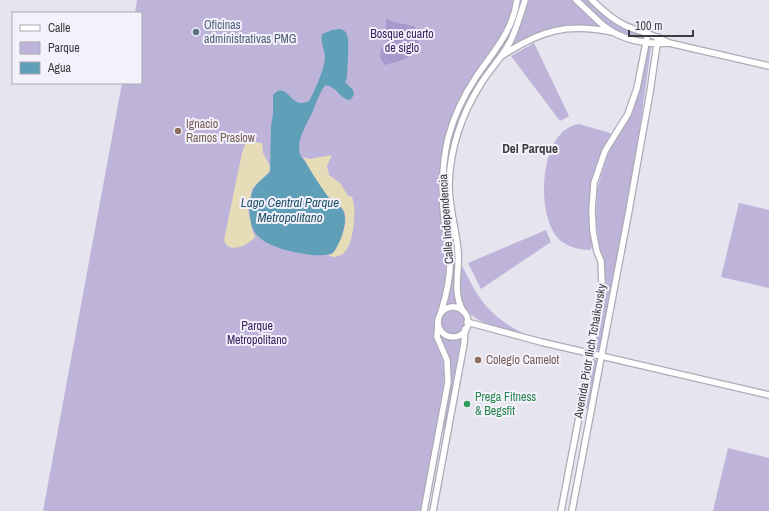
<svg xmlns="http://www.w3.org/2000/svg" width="769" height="511" font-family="'Archivo Narrow',sans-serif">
<rect width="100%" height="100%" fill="#e6e4ee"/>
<g fill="#beb4da">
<path d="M137 0H514C508 35 483 62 464 91 445 131 437 167 440 211 441 232 446 251 446 271 445 282 444 294 441 304 437 315 433 324 434 336 435 342 437 345 440 350 443 357 444 366 444 374 444 392 439 410 436 428 431 455 426 483 421 511H43L122 83H141V13H135Z"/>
<polygon points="519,0 523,0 510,39 461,118 459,117 470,92 507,38 517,13"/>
<polygon points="528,0 571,0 600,27 566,27 511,47"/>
<polygon points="582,0 588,0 602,13 623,28 645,34 644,40 621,33 607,25"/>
<polygon points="534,43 569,116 560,121 511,56"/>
<polygon points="648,46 651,47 638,142 600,351 594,349 602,302 605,269 599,245 596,221 597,189 608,153 633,107 640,87"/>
<polygon points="456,119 460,121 448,184 456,251 454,296 458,306 452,304 445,307 451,266 443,185 445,158"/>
<path d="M579 124 610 133 611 135C588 174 588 203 592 247L590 250C579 250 564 246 557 237 536 211 539 130 579 124Z"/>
<polygon points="739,203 769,210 769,288 721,277"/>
<polygon points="546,230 551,242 481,289 468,263"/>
<path d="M461 264C470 281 478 299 492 312 502 322 514 329 526 335 502 329 467 324 459 296 457 287 460 274 461 264Z"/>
<circle cx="453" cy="322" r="12"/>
<polygon points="439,332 448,337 457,339 463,334 446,429 442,427 450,364 440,342"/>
<polygon points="592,359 598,360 589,409 583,408"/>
<polygon points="728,448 769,458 769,511 713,511"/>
</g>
<path fill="#a799cc" d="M386 19C396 24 406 23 415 27L419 45 406 59 385 65 380 58 381 49 386 42Z"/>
<g fill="#e6dcb7">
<path d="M246 141 262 143 263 153 270 166 269 172 252 189 248 210 252 229 255 237C249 245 228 255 224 240L242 153Z"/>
<path d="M332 155 327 166 329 175 340 183 348 196 352 197C357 209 354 243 344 253 342 255 338 256 335 257L328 256C339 251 349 221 344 211 341 204 331 200 326 194 317 183 310 169 303 157L309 159Z"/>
</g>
<path fill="#5fa0b8" d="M340 29C343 30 346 31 347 35 350 41 347 70 347 78L345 82 353 90 354 95 350 100C340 99 337 87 326 85L323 88C319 95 316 103 313 111 307 124 291 147 304 160 311 171 318 183 326 194 330 200 337 204 342 209 350 219 340 244 333 253 322 257 310 255 299 253 287 251 265 245 257 235 248 226 248 201 253 190 256 183 265 177 270 172L271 126 273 114V95C288 79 290 111 309 101 314 93 326 65 325 56 324 48 320 41 322 34L332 30Z"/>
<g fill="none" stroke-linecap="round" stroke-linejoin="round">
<defs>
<g id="minor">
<path d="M576 0C586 8 594 18 604 26 621 40 648 45 669 43"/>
<path d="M592 0C602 10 613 20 626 26 641 32 655 35 669 43L769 66"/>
<path d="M503 55C541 30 568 23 612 32"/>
<circle cx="453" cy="322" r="15"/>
<path d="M463 311C452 292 460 272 458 251 456 229 449 208 449 185 450 149 462 113 482 82 491 68 503 56 511 40 517 27 521 13 525 0"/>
<path d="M441 312C446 296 450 281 450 264 451 249 446 234 444 219 441 191 442 165 448 138 454 116 464 95 476 77 493 52 513 31 517 0"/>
<polyline points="467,322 541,342 769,395"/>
<polyline points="424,511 448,382 447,360 437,337 438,323"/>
<polyline points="433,511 464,344 465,329"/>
<polyline points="561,511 591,354 602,285 601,261 597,252 593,231 592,210 594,183 605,151 628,114 637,88 648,33"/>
<polyline points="572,511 628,216 650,92 658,37"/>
</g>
</defs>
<use href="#minor" stroke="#acaab4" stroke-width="8"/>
<use href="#minor" stroke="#fff" stroke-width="5.5"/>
</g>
<circle fill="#5c6f8a" stroke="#f3f1fb" stroke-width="1.5" cx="196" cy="32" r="4"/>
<g fill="#8d6e63" stroke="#f3f1fb" stroke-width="1.5">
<circle cx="178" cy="131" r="4"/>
<circle cx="478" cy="360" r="4"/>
</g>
<circle fill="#2e9e5b" stroke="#f3f1fb" stroke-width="1.5" cx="467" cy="404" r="4"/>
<g text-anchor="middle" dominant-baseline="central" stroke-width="4" stroke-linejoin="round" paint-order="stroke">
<g font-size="12" fill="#4e5e75" stroke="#f3f1fb" text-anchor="start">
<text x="204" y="25">Oficinas<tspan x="204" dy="14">administrativas PMG</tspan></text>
</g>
<g font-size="12" fill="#3b2462" stroke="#f3f1fb">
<text x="402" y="34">Bosque cuarto<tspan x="402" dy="14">de siglo</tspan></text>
<text x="257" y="326">Parque<tspan x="257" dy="14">Metropolitano</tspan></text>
</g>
<g font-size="12" fill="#785e54" stroke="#f3f1fb" text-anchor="start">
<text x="186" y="124">Ignacio<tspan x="186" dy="14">Ramos Praslow</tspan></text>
<text x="486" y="360">Colegio Camelot</text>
</g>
<g font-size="12" fill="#3c3b3f" stroke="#f3f1fb">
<text transform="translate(446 219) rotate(-94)">Calle Independencia</text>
<text transform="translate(590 351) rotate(-80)">Avenida Piotr Ilich Tchaikovsky</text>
</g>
<g font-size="12" fill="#27864d" stroke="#f3f1fb" text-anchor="start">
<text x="475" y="397">Prega Fitness<tspan x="475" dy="14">&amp; Begsfit</tspan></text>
</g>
<g font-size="13" font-weight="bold" fill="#3c3b3f" stroke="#f3f1fb">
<text x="530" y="148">Del Parque</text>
</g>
<g font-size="13" font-style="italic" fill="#1e5466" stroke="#f3f1fb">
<text x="290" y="202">Lago Central Parque<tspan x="290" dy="15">Metropolitano</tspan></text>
</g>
</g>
<rect x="12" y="12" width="130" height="72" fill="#f3f1fb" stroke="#aaa8b0"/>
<rect x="20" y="25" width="20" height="6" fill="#ffffff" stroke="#aaa8b0"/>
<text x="48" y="32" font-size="12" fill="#3c3b3f">Calle</text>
<rect x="20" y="42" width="20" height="12" fill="#beb4da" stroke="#aaa8b0"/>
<text x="48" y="52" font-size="12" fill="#3c3b3f">Parque</text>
<rect x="20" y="62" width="20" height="12" fill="#5fa0b8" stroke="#aaa8b0"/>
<text x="48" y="72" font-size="12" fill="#3c3b3f">Agua</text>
<path d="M629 30v6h64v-6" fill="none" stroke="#3c3b3f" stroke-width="2"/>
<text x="635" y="30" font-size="12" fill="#3c3b3f" stroke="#f3f1fb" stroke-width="3" paint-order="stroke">100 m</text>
</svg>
